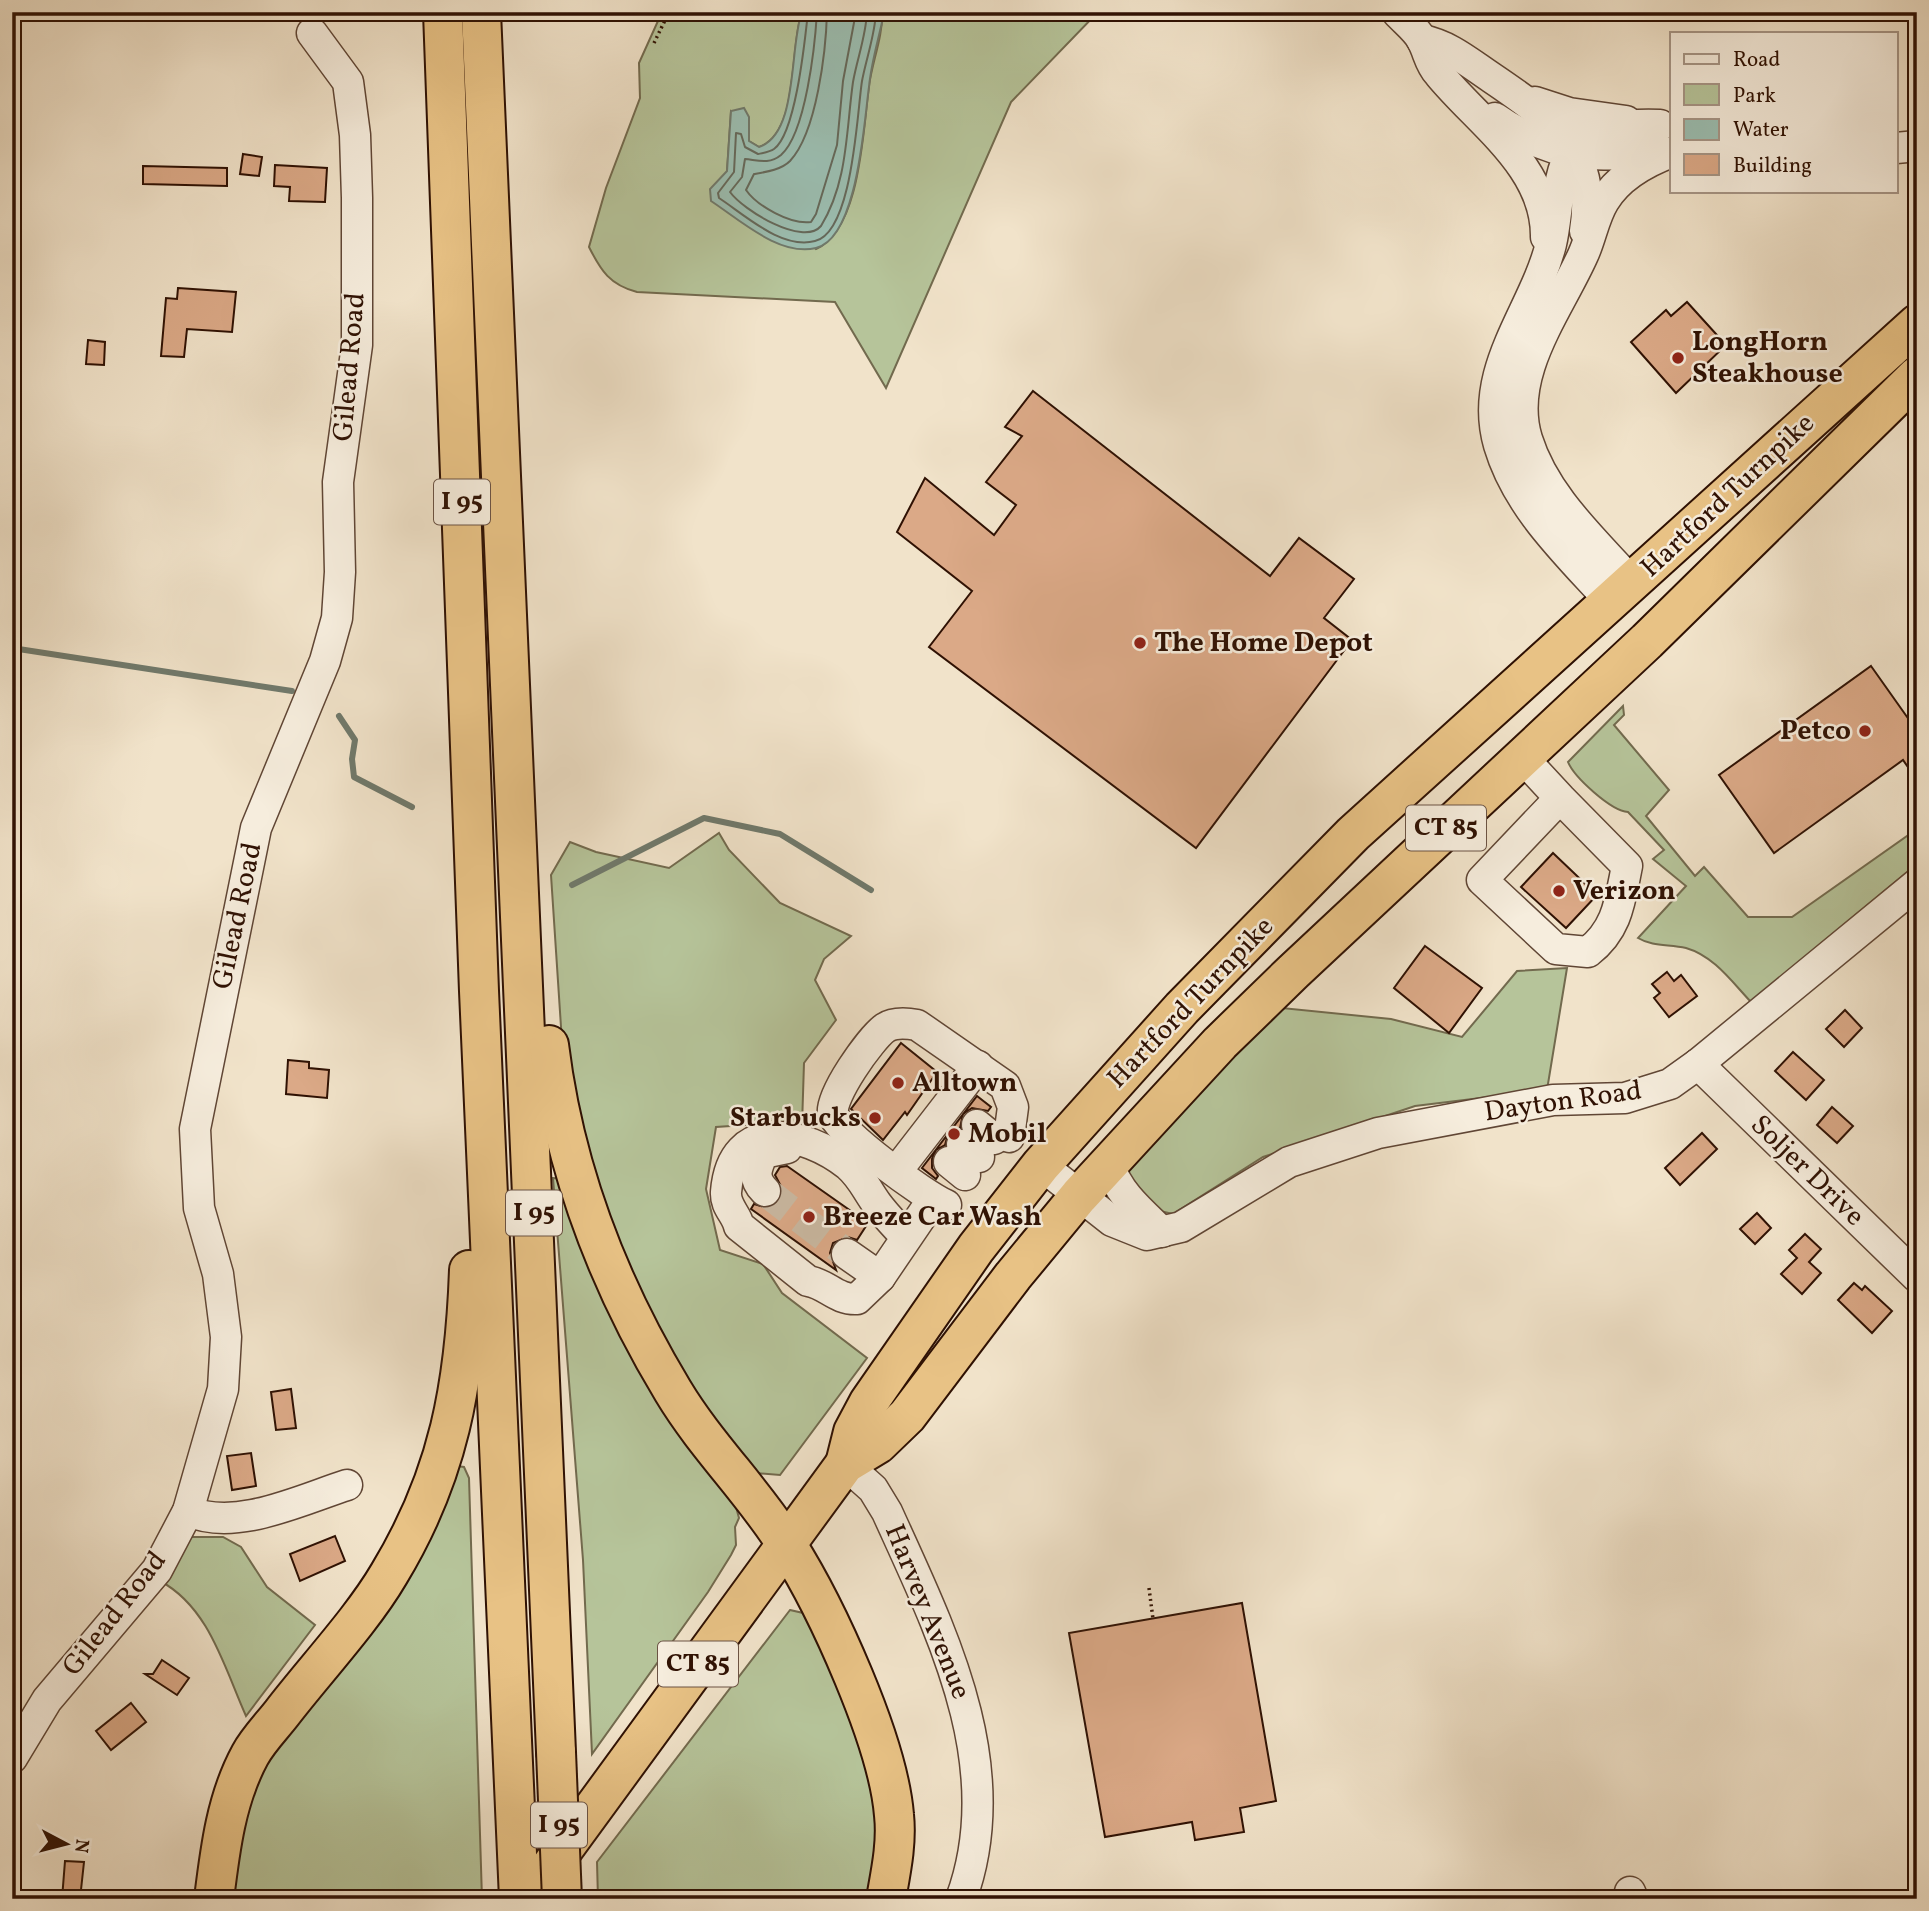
<svg xmlns="http://www.w3.org/2000/svg" width="1929" height="1911" font-family="Vollkorn,serif">
<rect width="100%" height="100%" fill="#f1e3ca"/>
<filter id="stains"><feTurbulence type="fractalNoise" baseFrequency=".00286" numOctaves="4"/><feColorMatrix values="0 0 0 0 .2 0 0 0 0 .09 0 0 0 0 .02 0 0 0 .5 -.17"/></filter>
<radialGradient id="worn" r=".72"><stop offset=".6" stop-color="#630" stop-opacity="0"/><stop offset="1" stop-color="#630" stop-opacity=".3"/></radialGradient>
<g fill="#b6c49a" stroke="#726a4e" stroke-width="2">
<path d="M662 12H802C789 46 800 133 759 147L749 141V118L731 111 727 171 816 249C861 229 863 128 869 86 872 62 883 37 882 12H1098L1011 102 886 388 835 302 637 292C610 285 601 271 589 247L606 188 640 98 639 63Z"/>
<path d="M1623 706 1624 715 1614 725 1669 790 1646 816 1695 876 1704 867 1748 917H1792L1917 829V864L1751 1002C1732 982 1714 956 1686 948 1669 944 1653 947 1638 938L1686 886 1653 859 1664 850 1628 812C1611 811 1574 777 1568 762Z"/>
<polygon points="719,833 729,850 780,903 851,936 824,959 815,980 836,1020 804,1063 802,1126 761,1124 716,1127 706,1189 720,1250 763,1264 782,1293 867,1358 780,1475 756,1473 736,1457 621,1269 588,1175 562,1042 551,875 570,842 596,852 669,868"/>
<polygon points="1567,968 1547,1090 1415,1106 1263,1157 1173,1214 1147,1208 1125,1167 1282,1008 1391,1019 1462,1037 1517,971"/>
<polygon points="553,1178 563,1179 736,1507 739,1518 735,1527 736,1545 731,1555 708,1592 592,1754 583,1560"/>
<polygon points="457,1466 464,1467 469,1478 482,1899 230,1899 229,1863 259,1766"/>
<path d="M184 1537H223L241 1547 267 1587 315 1625 246 1716C224 1667 209 1607 160 1581Z"/>
<path d="M790 1610 803 1613C831 1656 876 1762 878 1814 879 1844 875 1870 868 1899H598L597 1862Z"/>
</g>
<path fill="#9bbeb1" stroke="#70796b" stroke-width="2" d="M802 12H882L883 18C878 41 871 64 869 87 864 121 858 238 816 248 780 257 740 220 711 201L710 189 727 171 731 111 744 108 749 117V141L759 147C799 134 789 45 802 12Z"/>
<g fill="none" stroke-linecap="round" stroke-linejoin="round">
<g stroke="#65685a" stroke-width="2">
<path d="M808 12C805 39 796 133 774 149 770 152 763 153 758 154L745 147 741 134 736 133 734 172 718 193 719 198C745 215 782 250 815 241 853 232 857 112 862 81 866 59 875 35 876 12"/>
<path d="M817 12C815 45 806 133 781 155 769 165 757 160 745 159L742 177 730 192C743 210 803 247 821 226 848 182 846 131 853 82 857 59 866 36 867 12"/>
<path d="M827 12C826 50 817 132 790 161 781 170 766 172 754 174L746 190C757 206 791 225 811 222L816 214 837 145 843 81 856 12"/>
</g>
<g stroke="#70796b" stroke-width="6">
<polyline points="12,648 292,691"/>
<polyline points="339,716 355,740 352,759 354,777 412,807"/>
<polyline points="572,885 704,818 780,834 871,890"/>
</g>
</g>
<g fill="#dba987" stroke="#2f1103" stroke-width="2">
<polygon points="243,154 262,157 259,176 240,174"/>
<polygon points="275,165 327,168 325,202 289,201 290,187 274,186"/>
<polygon points="143,166 227,168 227,186 143,184"/>
<polygon points="178,288 236,292 232,332 187,329 184,357 161,356 166,298 177,299"/>
<polygon points="1687,302 1726,345 1676,393 1631,342 1666,310 1671,316"/>
<polygon points="88,340 105,342 104,365 86,364"/>
<polygon points="1033,391 1270,576 1299,538 1354,579 1324,618 1352,640 1196,848 929,647 972,591 897,532 925,478 994,535 1016,505 986,482 1022,436 1005,427"/>
<polygon points="1871,666 1917,731 1917,780 1903,760 1774,853 1719,775"/>
<polygon points="1553,853 1597,895 1566,928 1521,887"/>
<polygon points="1425,946 1482,988 1449,1033 1394,988"/>
<polygon points="1667,972 1674,981 1681,975 1697,996 1669,1017 1654,998 1660,993 1652,984"/>
<polygon points="1845,1010 1862,1028 1844,1047 1826,1029"/>
<polygon points="901,1043 937,1072 907,1115 905,1112 883,1140 851,1109"/>
<polygon points="1793,1052 1824,1080 1806,1100 1775,1071"/>
<polygon points="288,1060 309,1062 309,1068 329,1070 327,1098 286,1094"/>
<polygon points="977,1096 991,1107 988,1111 972,1108 963,1114 960,1128 948,1134 945,1145 936,1150 932,1159 932,1168 938,1176 936,1179 922,1168"/>
<polygon points="1832,1107 1853,1126 1837,1143 1817,1125"/>
<polygon points="1702,1133 1717,1149 1680,1185 1665,1168"/>
<polygon points="787,1166 868,1223 857,1240 848,1237 833,1243 830,1253 836,1270 751,1209 754,1204 768,1208 777,1204 782,1188 775,1175 780,1167"/>
<polygon points="1757,1213 1771,1228 1755,1244 1740,1229"/>
<polygon points="1805,1234 1821,1249 1809,1262 1821,1273 1802,1294 1781,1274 1797,1258 1789,1250"/>
<polygon points="1854,1283 1862,1290 1865,1286 1892,1311 1872,1333 1838,1300"/>
<polygon points="291,1389 296,1428 276,1430 271,1392"/>
<polygon points="251,1453 256,1486 232,1490 227,1456"/>
<polygon points="335,1536 345,1561 300,1581 290,1554"/>
<polygon points="1242,1603 1276,1801 1240,1808 1244,1832 1195,1840 1192,1822 1105,1837 1069,1633"/>
<polygon points="162,1660 189,1678 177,1695 145,1674 153,1674"/>
<polygon points="131,1703 146,1722 111,1750 96,1731"/>
<polygon points="65,1861 84,1862 80,1899 62,1899"/>
</g>
<g fill="none" stroke-linecap="round" stroke-linejoin="round">
<polyline stroke="#cab9a2" stroke-width="30" stroke-dasharray="30 15" stroke-linecap="butt" points="765,1191 847,1254"/>
<defs>
<g id="minor">
<path d="M1397 12C1405 21 1417 30 1422 40 1429 53 1429 63 1439 74 1479 123 1547 167 1546 237"/>
<path d="M1422 40C1450 46 1468 62 1492 78 1551 118 1598 151 1585 231"/>
<polyline points="1535,102 1569,113 1626,121"/>
<path d="M1495 118C1553 158 1592 159 1660 150"/>
<polyline points="1896,148 1917,146"/>
<path d="M1633 584C1594 540 1545 497 1527 439 1507 374 1558 311 1583 255 1591 238 1594 217 1604 201 1619 176 1645 162 1672 152"/>
<path d="M1612 603C1569 555 1518 509 1499 445 1477 370 1534 312 1551 244 1558 216 1556 176 1572 151 1590 125 1632 124 1660 125"/>
<path d="M1522 757 1560 798 1482 880 1556 949 1588 952C1618 929 1620 900 1627 866L1560 798"/>
<polyline points="1698,1064 1917,1277"/>
<polyline points="977,1125 994,1139"/>
<polyline points="962,1145 979,1157"/>
<polyline points="949,1162 965,1175"/>
<path d="M1108 1163C1119 1194 1139 1210 1162 1232"/>
<polyline points="1041,1165 1112,1221 1147,1235 1181,1227 1289,1162 1378,1133 1553,1100 1625,1098 1670,1084 1698,1064 1917,884"/>
<polyline points="896,1172 978,1066"/>
<path d="M765 1191C752 1178 756 1169 763 1153L787 1148"/>
<path d="M946 1205C925 1196 838 1133 833 1114 829 1097 870 1039 885 1028 894 1022 906 1023 917 1025L1005 1086 1013 1107 1009 1137"/>
<path d="M905 1236C896 1226 885 1215 877 1204 866 1189 862 1177 848 1165 805 1131 732 1115 726 1192 725 1207 736 1213 739 1226L808 1281C827 1284 836 1300 857 1299L880 1277 933 1199"/>
<polyline points="847,1254 880,1277"/>
<path d="M845 1464 873 1489 887 1512C941 1631 1010 1766 961 1899"/>
<path d="M188 1511C236 1532 300 1500 347 1485"/>
<polyline points="12,1758 47,1700 157,1570 188,1511 223,1389 226,1337 218,1274 199,1208 195,1129 256,828 325,661 337,618 340,572 338,482 357,345 357,198 355,135 348,82 312,33"/>
<polyline points="1630,1892 1633,1899"/>
</g>
<g id="highway">
<polyline points="443,12 479,991 519,1899"/>
<polyline points="481,12 556,1752"/>
<path d="M549 1045C564 1168 609 1285 673 1391 706 1446 753 1491 787 1545 827 1608 888 1741 894 1815 897 1843 891 1871 886 1899"/>
<polyline points="845,1464 853,1432 869,1402 976,1248 1041,1165 1182,1008 1353,834 1917,324"/>
<path d="M214 1899C220 1850 226 1799 250 1755 258 1740 272 1726 282 1713 315 1670 362 1620 389 1574 449 1475 465 1384 469 1270"/>
<polyline points="527,1899 845,1464 878,1444 907,1416 1013,1276 1079,1196 1220,1043 1293,972 1647,641 1917,376"/>
</g>
</defs>
<use href="#minor" stroke="#604635" stroke-width="33"/>
<use href="#highway" stroke="#2f1103" stroke-width="42"/>
<g stroke="#2f1103" stroke-width="3.5" stroke-dasharray="2 3.5" stroke-linecap="butt">
<polyline points="654,43 669,12"/>
<polyline points="1149,1588 1153,1619"/>
</g>
<use href="#minor" stroke="#f6eddd" stroke-width="30"/>
<use href="#highway" stroke="#e8c285" stroke-width="38"/>
<defs>
<polyline id="highway-bridge" points="556,1752 562,1899"/>
</defs>
<use href="#highway-bridge" stroke="#2f1103" stroke-width="42" stroke-linecap="butt"/>
<use href="#highway-bridge" stroke="#e8c285" stroke-width="38"/>
</g>
<g fill="#8f2418" stroke="#f6eddd" stroke-width="2.5">
<circle cx="1678" cy="358" r="7"/>
<circle cx="1140" cy="643" r="7"/>
<circle cx="1865" cy="731" r="7"/>
<circle cx="1559" cy="891" r="7"/>
<circle cx="898" cy="1083" r="7"/>
<circle cx="875" cy="1118" r="7"/>
<circle cx="954" cy="1134" r="7"/>
<circle cx="809" cy="1217" r="7"/>
</g>
<g text-anchor="middle" dominant-baseline="central" stroke-width="5" stroke-linejoin="round" paint-order="stroke">
<g fill="#f6eddd" stroke="#6b5344" stroke-width="2">
<rect x="434" y="479.5" width="56" height="45" rx="5"/>
<rect x="1406" y="805.5" width="80" height="45" rx="5"/>
<rect x="506" y="1190.5" width="56" height="45" rx="5"/>
<rect x="658" y="1641.5" width="80" height="45" rx="5"/>
<rect x="531" y="1802.5" width="56" height="45" rx="5"/>
</g>
<g font-size="26" font-weight="bold" fill="#2f1103">
<text x="462" y="502">I 95</text>
<text x="1446" y="828">CT 85</text>
<text x="534" y="1213">I 95</text>
<text x="698" y="1664">CT 85</text>
<text x="559" y="1825">I 95</text>
</g>
<g font-size="28" font-weight="bold" fill="#2f1103" stroke="#f6eddd" text-anchor="start">
<text x="1692" y="342">LongHorn<tspan x="1692" dy="32">Steakhouse</tspan></text>
<text x="1154" y="643">The Home Depot</text>
<text x="1851" y="731" text-anchor="end">Petco</text>
<text x="1573" y="891">Verizon</text>
<text x="912" y="1083">Alltown</text>
<text x="861" y="1118" text-anchor="end">Starbucks</text>
<text x="968" y="1134">Mobil</text>
<text x="823" y="1217">Breeze Car Wash</text>
</g>
<g font-size="28" fill="#2f1103" stroke="#f6eddd">
<text transform="translate(350 367) rotate(-85)">Gilead Road</text>
<text transform="translate(1728 496) rotate(-43)">Hartford Turnpike</text>
<text transform="translate(238 916) rotate(-78)">Gilead Road</text>
<text transform="translate(1191 1003) rotate(-46)">Hartford Turnpike</text>
<text transform="translate(1563 1102) rotate(-8)">Dayton Road</text>
<text transform="translate(1807 1171) rotate(44)">Soljer Drive</text>
<text transform="translate(927 1612) rotate(68)">Harvey Avenue</text>
<text transform="translate(115 1614) rotate(-52)">Gilead Road</text>
</g>
</g>
<rect width="1929" height="1911" fill="none" stroke="#f1e3ca" stroke-width="42"/>
<rect x="14" y="14" width="1901" height="1883" fill="none" stroke="#2f1103" stroke-width="3.5"/>
<rect x="21" y="21" width="1887" height="1869" fill="none" stroke="#2f1103" stroke-width="2"/>
<rect x="1670" y="32" width="228" height="161" fill="#f6eddd" stroke="#a69586" stroke-width="2"/>
<rect x="1684" y="54" width="35" height="10" fill="#f6eddd" stroke="#a69586" stroke-width="2"/>
<text x="1733" y="66" font-size="21" fill="#2f1103">Road</text>
<rect x="1684" y="84" width="35" height="21" fill="#b6c49a" stroke="#a69586" stroke-width="2"/>
<text x="1733" y="102" font-size="21" fill="#2f1103">Park</text>
<rect x="1684" y="119" width="35" height="21" fill="#9bbeb1" stroke="#a69586" stroke-width="2"/>
<text x="1733" y="136" font-size="21" fill="#2f1103">Water</text>
<rect x="1684" y="154" width="35" height="21" fill="#dba987" stroke="#a69586" stroke-width="2"/>
<text x="1733" y="172" font-size="21" fill="#2f1103">Building</text>
<g transform="translate(66 1844) rotate(97)" stroke="#f6eddd" stroke-width="5" paint-order="stroke">
<path d="M0-5L12 26L0 18L-12 26Z" fill="#2f1103"/>
<text y="-10" font-size="19" font-weight="bold" text-anchor="middle" fill="#2f1103">N</text>
</g>
<rect width="100%" height="100%" filter="url(#stains)"/>
<rect width="100%" height="100%" fill="url(#worn)"/>
</svg>
